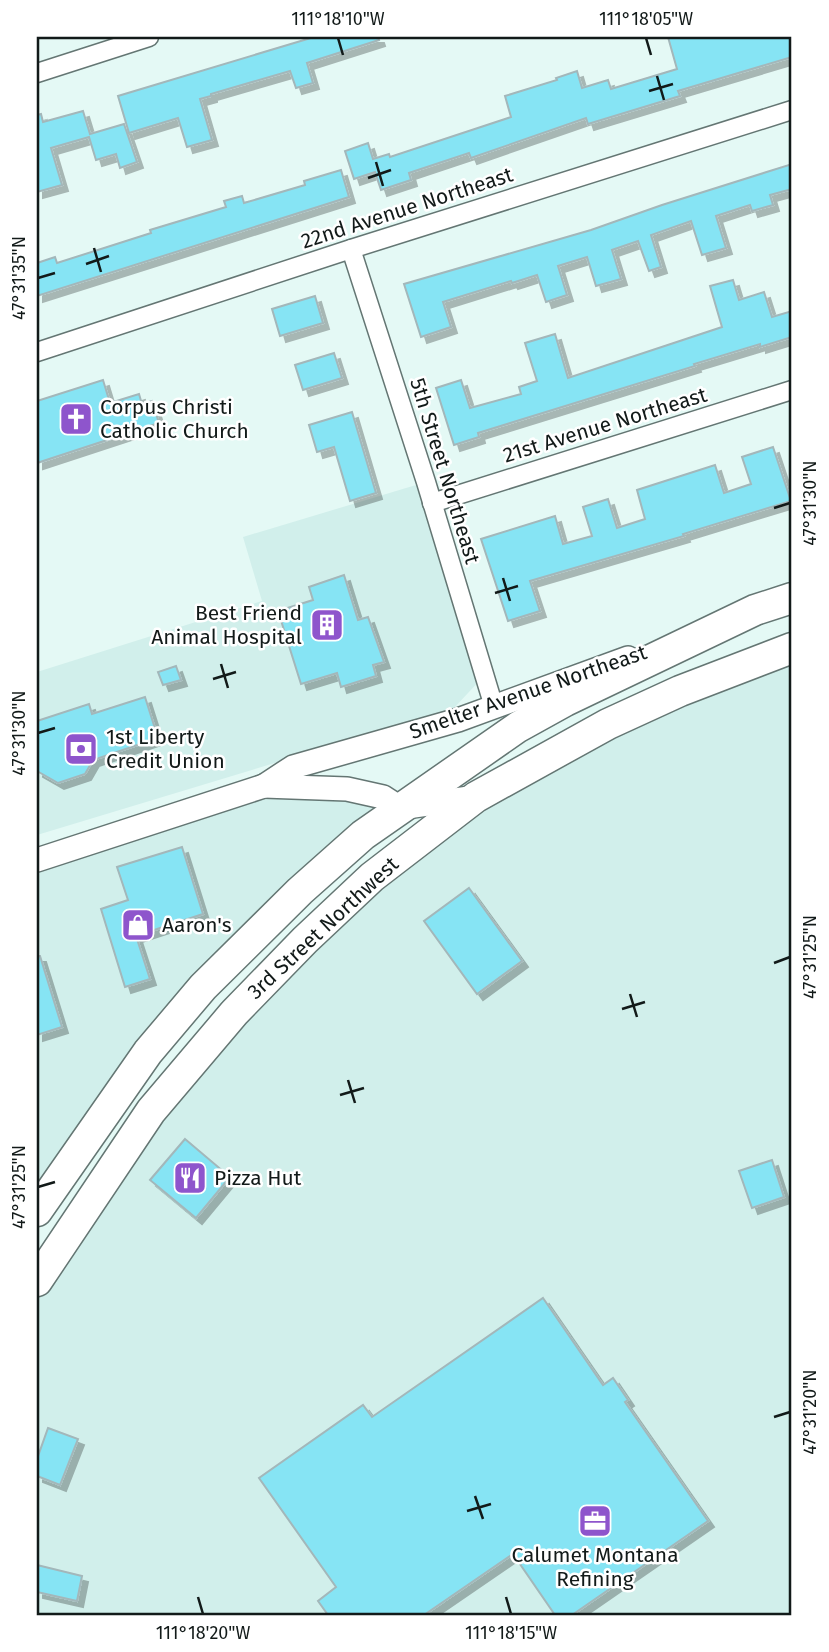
<svg xmlns="http://www.w3.org/2000/svg" width="829" height="1652" font-family="'Fira Sans',sans-serif">
<defs>
<filter id="shadow"><feDropShadow dx="6" dy="6" stdDeviation="0" flood-color="#0004"/></filter>
</defs>
<rect width="100%" height="100%" fill="#e4f9f5"/>
<g fill="#d1efeb">
<polygon points="426,482 484,676 453,709 37,835 37,672 262,601 243,537"/>
<polygon points="792,651 792,1615 37,1615 37,1281 234,1013 476,797"/>
<polygon points="264,786 400,808 203,987 37,1212 37,860"/>
</g>
<g fill="#86e4f4" stroke="#a3b7ba" stroke-width="2" filter="url(#shadow)">
<polygon points="314,37 378,37 379,40 307,63 313,83 296,88 290,71 211,94 211,96 200,99 212,140 187,147 178,118 129,133 118,96"/>
<polygon points="668,37 792,37 792,57 678,91 680,96 588,124 586,118 471,158 469,153 409,173 411,180 381,190 375,172 354,179 345,151 368,143 373,159 389,154 390,157 511,117 505,96 557,80 556,78 577,71 582,88 608,80 611,89 677,69"/>
<polygon points="83,111 90,134 124,124 137,162 120,168 116,154 96,160 89,137 51,148 62,185 37,192 37,115 41,114 43,122"/>
<polygon points="792,164 792,189 770,195 773,205 752,211 750,205 716,216 726,248 702,255 691,221 651,235 661,267 649,271 638,241 612,250 621,279 596,286 587,257 558,266 567,295 546,302 537,275 512,283 511,281 443,302 451,327 421,337 404,284 591,230 662,205"/>
<polygon points="341,170 349,197 37,296 37,263 55,257 57,263 151,233 150,230 226,207 224,201 242,196 244,203 305,185 304,181"/>
<polygon points="733,280 739,300 764,292 772,317 792,311 792,337 760,347 760,344 694,364 695,366 478,433 479,437 454,445 436,388 461,380 470,408 521,394 519,387 537,381 525,343 555,334 568,378 722,327 710,286"/>
<polygon points="315,296 323,323 280,336 272,309"/>
<polygon points="334,353 342,378 303,390 295,365"/>
<polygon points="103,380 110,403 139,394 142,404 152,401 159,423 37,463 37,401"/>
<polygon points="352,412 376,493 350,501 334,447 317,452 309,425"/>
<polygon points="773,447 791,501 683,534 684,536 530,581 540,611 508,621 481,539 555,516 563,544 592,536 583,507 608,499 617,528 645,519 637,490 715,465 724,493 751,484 742,457"/>
<polygon points="344,575 358,620 368,617 384,662 373,665 376,676 341,687 337,673 301,684 278,611 313,600 309,587"/>
<polygon points="176,666 181,680 163,685 158,672"/>
<polygon points="145,697 158,738 93,760 85,774 58,783 37,771 37,721 89,704 92,714"/>
<polygon points="182,847 203,914 136,936 150,979 125,987 101,909 128,900 117,867"/>
<polygon points="469,888 522,961 477,994 424,921"/>
<polygon points="37,956 40,956 62,1027 37,1035"/>
<polygon points="185,1139 230,1177 196,1218 150,1180"/>
<polygon points="772,1160 784,1197 752,1208 739,1171"/>
<polygon points="543,1298 603,1385 613,1378 628,1400 625,1402 708,1521 572,1615 555,1615 513,1554 424,1615 328,1615 318,1601 336,1587 259,1478 363,1405 372,1417"/>
<polygon points="48,1428 78,1439 60,1485 37,1476 37,1459"/>
<polygon points="37,1565 82,1576 77,1601 37,1592"/>
</g>
<g fill="none" stroke-linecap="round" stroke-linejoin="round">
<defs>
<g id="minor">
<polyline points="37,73 149,37"/>
<polyline points="351,249 426,482 494,707"/>
<polyline points="37,352 351,249 792,110"/>
<polyline points="432,503 792,390"/>
</g>
<g id="tertiary">
<polyline points="264,786 347,789 383,797 400,808 476,797"/>
<polyline points="37,860 264,786 293,767 458,720 628,658"/>
</g>
<g id="trunk">
<polyline points="37,1211 148,1052 203,987 300,891 363,835 518,727 565,701 755,610 792,598"/>
<polyline points="37,1281 151,1111 234,1013 305,940 372,877 476,797 608,724 680,691 792,648"/>
</g>
</defs>
<use href="#minor" stroke="#647673" stroke-width="21"/>
<use href="#tertiary" stroke="#647673" stroke-width="26"/>
<use href="#trunk" stroke="#647673" stroke-width="33"/>
<use href="#minor" stroke="#fff" stroke-width="18"/>
<use href="#tertiary" stroke="#fff" stroke-width="23"/>
<use href="#trunk" stroke="#fff" stroke-width="30"/>
</g>
<path fill="none" stroke="#121a19" stroke-width="2.5" d="M338 38 343 55M646 38 651 55M657 76 664 100M649 91 673 84M376 162 383 186M368 178 391 170M94 248 101 272M86 264 109 256M38 278 55 273M774 508 790 503M503 578 510 601M495 593 518 586M221 664 228 688M213 679 236 672M38 733 55 728M774 963 790 957M630 994 637 1017M622 1009 645 1002M348 1080 355 1103M340 1095 364 1088M38 1187 55 1182M774 1417 790 1412M475 1496 483 1519M467 1511 491 1504M198 1597 203 1614M506 1597 511 1614"/>
<defs>
<symbol id="church-square" viewBox="-11 -11 22 22"><rect x="-9" y="-9" width="18" height="18" rx="4" fill="#8e55cc" stroke="#fff"/><path d="M-1.2-6h2.4v3.5h3.3v2.4h-3.3V6h-2.4V-.1h-3.3v-2.4h3.3Z" fill="#fff"/></symbol>
<symbol id="building-square" viewBox="-11 -11 22 22"><rect x="-9" y="-9" width="18" height="18" rx="4" fill="#8e55cc" stroke="#fff"/><path d="M-4-6H4V6H1V3H-1V6H-4ZM-2.5-4.3h1.7v1.8h-1.7ZM.8-4.3h1.7v1.8H.8ZM-2.5-1h1.7V.8h-1.7ZM.8-1h1.7V.8H.8Z" fill="#fff"/></symbol>
<symbol id="bank-square" viewBox="-11 -11 22 22"><rect x="-9" y="-9" width="18" height="18" rx="4" fill="#8e55cc" stroke="#fff"/><path d="M-6-4H6V4H-6ZM0-2.3a2.3 2.3 0 1 0 0 4.6a2.3 2.3 0 1 0 0-4.6Z" fill="#fff"/></symbol>
<symbol id="shop-square" viewBox="-11 -11 22 22"><rect x="-9" y="-9" width="18" height="18" rx="4" fill="#8e55cc" stroke="#fff"/><path d="M-5-2.5h2.3a2.7 3.5 0 0 1 5.4 0H5L5.5 6h-11ZM-1.5-2.5h3a1.5 2.3 0 0 0-3 0Z" fill="#fff"/></symbol>
<symbol id="restaurant-square" viewBox="-11 -11 22 22"><rect x="-9" y="-9" width="18" height="18" rx="4" fill="#8e55cc" stroke="#fff"/><path d="M-5-6h1v4h1v-4h1v4h1v-4h1v5L-1.5 .5V6h-2V.5L-5-1ZM5-6V6H3V1.5H1.5Q1.5-4 5-6Z" fill="#fff"/></symbol>
<symbol id="office-square" viewBox="-11 -11 22 22"><rect x="-9" y="-9" width="18" height="18" rx="4" fill="#8e55cc" stroke="#fff"/><path d="M-6-3h4V-5.5h4V-3h4V5H-6ZM-1-4.5V-3h2v-1.5ZM-6 0V1H6V0Z" fill="#fff"/></symbol>
</defs>
<g fill-rule="evenodd">
<use href="#church-square" x="57" y="400" width="38" height="38"/>
<use href="#building-square" x="308" y="606" width="38" height="38"/>
<use href="#bank-square" x="62" y="730" width="38" height="38"/>
<use href="#shop-square" x="119" y="906" width="38" height="38"/>
<use href="#restaurant-square" x="171" y="1159" width="38" height="38"/>
<use href="#office-square" x="576" y="1502" width="38" height="38"/>
</g>
<g text-anchor="middle" dominant-baseline="central" stroke-width="5" stroke-linejoin="round" paint-order="stroke">
<g font-size="21" fill="#121a19" stroke="#fff">
<text transform="translate(407 208) rotate(-18)">22nd Avenue Northeast</text>
<text transform="translate(605 425) rotate(-17)">21st Avenue Northeast</text>
<text transform="translate(445 471) rotate(73)">5th Street Northeast</text>
<text transform="translate(528 692) rotate(-19)">Smelter Avenue Northeast</text>
<text transform="translate(323 928) rotate(-43)">3rd Street Northwest</text>
</g>
<g font-size="21" fill="#121a19" stroke="#fff" text-anchor="start">
<text x="100" y="407">Corpus Christi<tspan x="100" dy="24">Catholic Church</tspan></text>
<text x="302" y="613" text-anchor="end">Best Friend<tspan x="302" dy="24">Animal Hospital</tspan></text>
<text x="106" y="737">1st Liberty<tspan x="106" dy="24">Credit Union</tspan></text>
<text x="162" y="925">Aaron's</text>
<text x="214" y="1178">Pizza Hut</text>
<text x="595" y="1555" text-anchor="middle">Calumet Montana<tspan x="595" dy="24">Refining</tspan></text>
</g>
</g>
<rect width="829" height="1652" fill="none" stroke="#ffffff" stroke-width="77"/>
<rect x="38" y="38" width="752" height="1576" fill="none" stroke="#121a19" stroke-width="2.5"/>
<g font-size="18" text-anchor="middle" fill="#121a19">
<text x="338" y="25">111°18'10"W</text>
<text x="646" y="25">111°18'05"W</text>
<text transform="translate(19 278) rotate(-90)" y="6">47°31'35"N</text>
<text transform="translate(810 503) rotate(-90)" y="6">47°31'30"N</text>
<text transform="translate(19 733) rotate(-90)" y="6">47°31'30"N</text>
<text transform="translate(810 957) rotate(-90)" y="6">47°31'25"N</text>
<text transform="translate(19 1187) rotate(-90)" y="6">47°31'25"N</text>
<text transform="translate(810 1412) rotate(-90)" y="6">47°31'20"N</text>
<text x="203" y="1639">111°18'20"W</text>
<text x="511" y="1639">111°18'15"W</text>
</g>
</svg>
